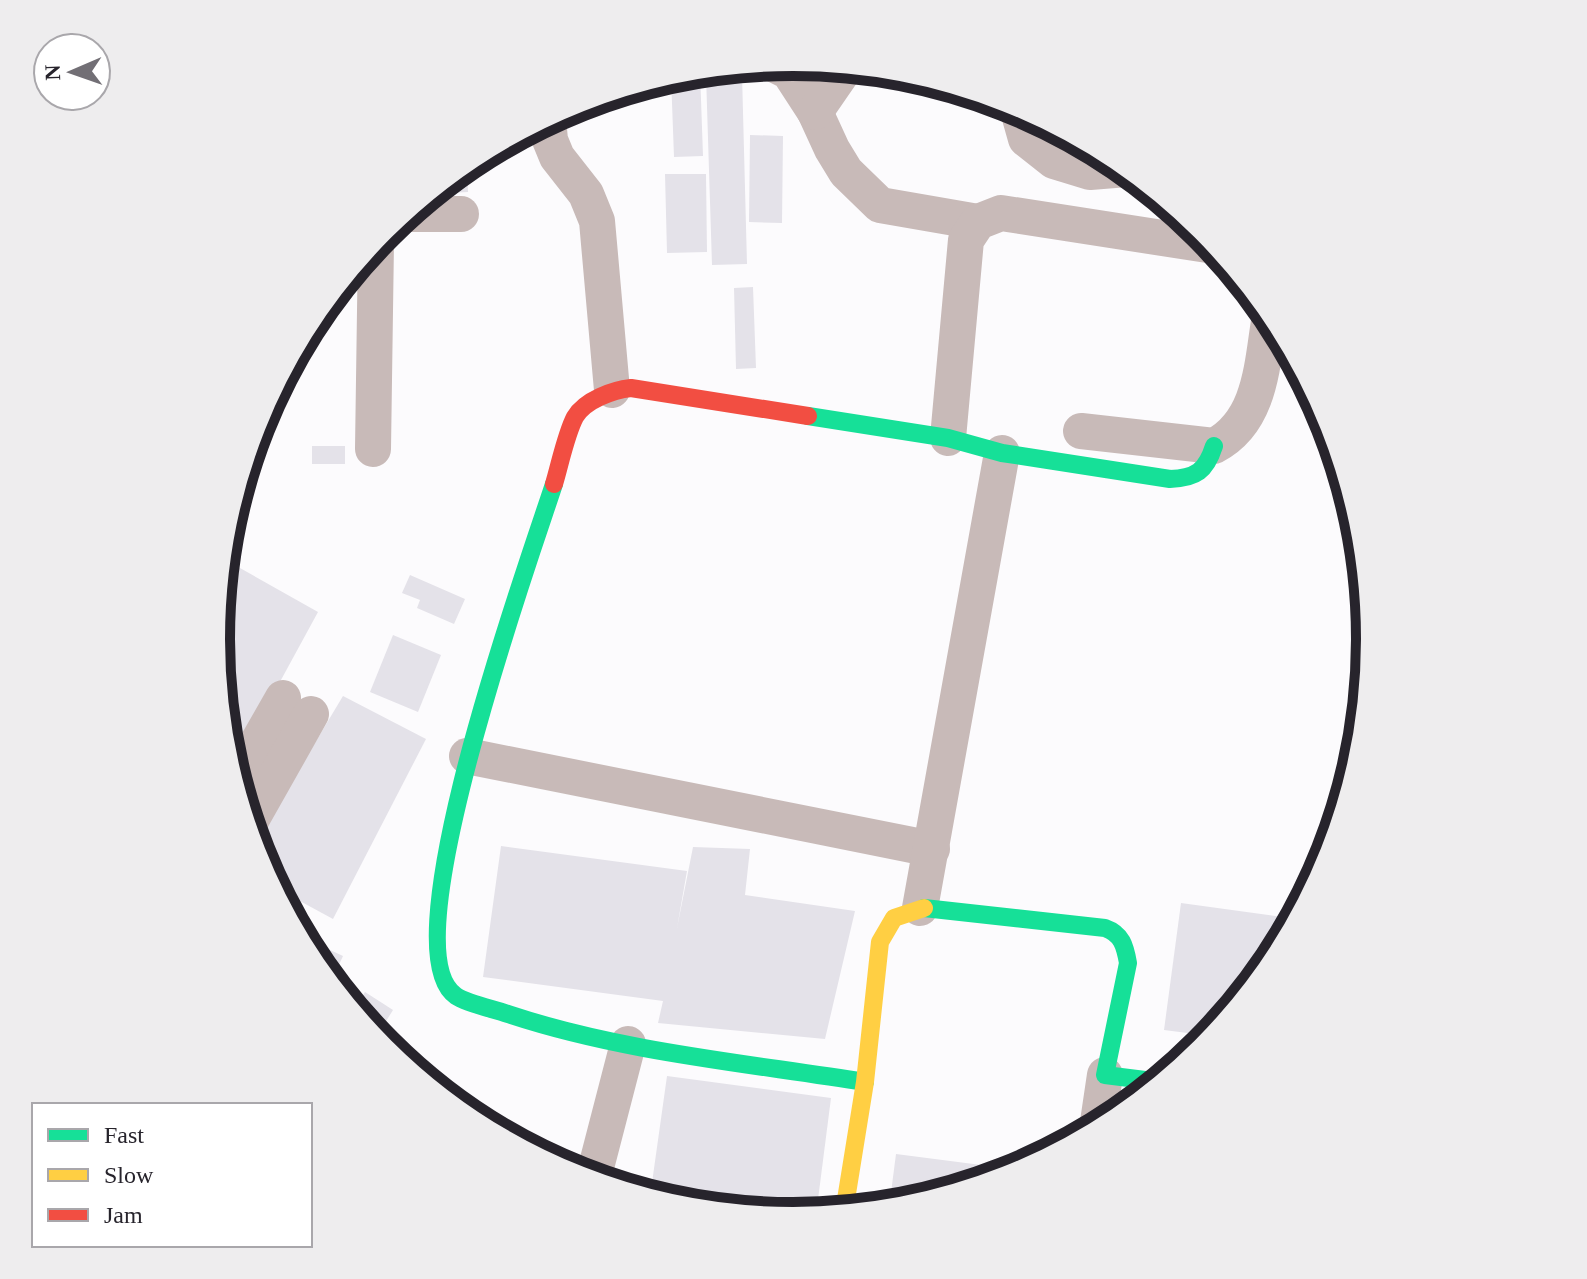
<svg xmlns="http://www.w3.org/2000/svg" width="1587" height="1279" font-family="Georgia,serif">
<rect width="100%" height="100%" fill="#fcfbfd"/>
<g fill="#e4e2e9">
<polygon points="700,71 703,156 674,157 671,76"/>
<polygon points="742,74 747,264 712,265 706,75"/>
<polygon points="750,135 783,136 782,223 749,222"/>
<polygon points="467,164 468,192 431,194"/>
<polygon points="665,174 706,174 707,252 667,253"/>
<polygon points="753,287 756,368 736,369 734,288"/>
<rect x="312" y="446" width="33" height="18"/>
<polygon points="224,559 318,612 232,770 227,752 216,639"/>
<polygon points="410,575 465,599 454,624 417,608 420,600 402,593"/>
<polygon points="393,635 441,655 418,712 370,692"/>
<polygon points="343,696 426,739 333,919 274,887 260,860 255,843"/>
<polygon points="501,846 687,871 677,928 693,847 750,849 745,895 855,911 825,1039 658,1023 663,1001 483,977"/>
<polygon points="1181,903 1290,918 1287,935 1273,961 1211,1036 1164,1030"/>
<polygon points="300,936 343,956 331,982 313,960"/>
<polygon points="365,992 393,1010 378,1034 368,1027 354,1010"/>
<polygon points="667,1076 831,1098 816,1215 795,1217 680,1206 650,1197"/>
<polygon points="896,1154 1020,1170 906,1206 889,1208"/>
</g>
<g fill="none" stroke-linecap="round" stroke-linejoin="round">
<g stroke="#c8bab8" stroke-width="36">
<polyline points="773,64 789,72 815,112 832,149 846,172 880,205 978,222"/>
<polyline points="1017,107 1026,139 1054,161 1090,172 1127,169"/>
<polyline points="815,112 846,67"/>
<polyline points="548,119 550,140 557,157 586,194 597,221 612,390"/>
<polyline points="406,214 461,214"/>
<path d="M1081 431 1214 446C1262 421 1262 362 1270 315"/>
<polyline points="948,438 966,240 978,222 1001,213 1214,246"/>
<polyline points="373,449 376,242"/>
<polyline points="467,756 932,849"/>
<polyline points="236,780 283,698"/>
<polyline points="249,824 311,714"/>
<polyline points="920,908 1002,453"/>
<polyline points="1097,1129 1105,1075"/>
<polyline points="593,1179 628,1044"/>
</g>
<g stroke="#16e098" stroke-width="18">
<path d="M808 416 948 438 1002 453 1170 479C1196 478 1206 471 1214 446"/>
<path d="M554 484C530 558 388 950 456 996 468 1004 494 1009 508 1014 622 1052 747 1063 865 1082"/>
<path d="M924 908 1105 928C1122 934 1125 946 1128 963L1105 1075 1161 1082"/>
</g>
<polyline stroke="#ffcf43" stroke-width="18" points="844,1212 865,1082 880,942 894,918 924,908"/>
<path stroke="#f24e42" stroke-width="18" d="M554 484C560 464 566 434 575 417 585 400 613 390 631 388L808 416"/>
</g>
<path d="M0 0H1587V1279H0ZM230 639a563 563 0 1 1 1126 0a563 563 0 1 1-1126 0Z" fill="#eeedee" fill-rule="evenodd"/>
<path fill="none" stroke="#27242c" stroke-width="10" d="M230 639a563 563 0 1 1 1126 0a563 563 0 1 1-1126 0Z"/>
<rect x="32" y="1103" width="280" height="144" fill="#ffffff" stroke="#a9a7ab" stroke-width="2"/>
<rect x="48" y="1129" width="40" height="12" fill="#16e098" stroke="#a9a7ab" stroke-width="2"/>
<text x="104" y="1143" font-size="24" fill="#27242c">Fast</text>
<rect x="48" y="1169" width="40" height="12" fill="#ffcf43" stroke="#a9a7ab" stroke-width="2"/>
<text x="104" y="1183" font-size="24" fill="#27242c">Slow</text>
<rect x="48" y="1209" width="40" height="12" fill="#f24e42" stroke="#a9a7ab" stroke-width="2"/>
<text x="104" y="1223" font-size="24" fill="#27242c">Jam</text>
<g transform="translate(72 72) rotate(268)"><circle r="38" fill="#ffffff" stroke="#a9a7ab" stroke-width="2"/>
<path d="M0-6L14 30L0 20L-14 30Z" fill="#726f75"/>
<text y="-12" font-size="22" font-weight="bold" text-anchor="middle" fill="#27242c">N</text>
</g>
</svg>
